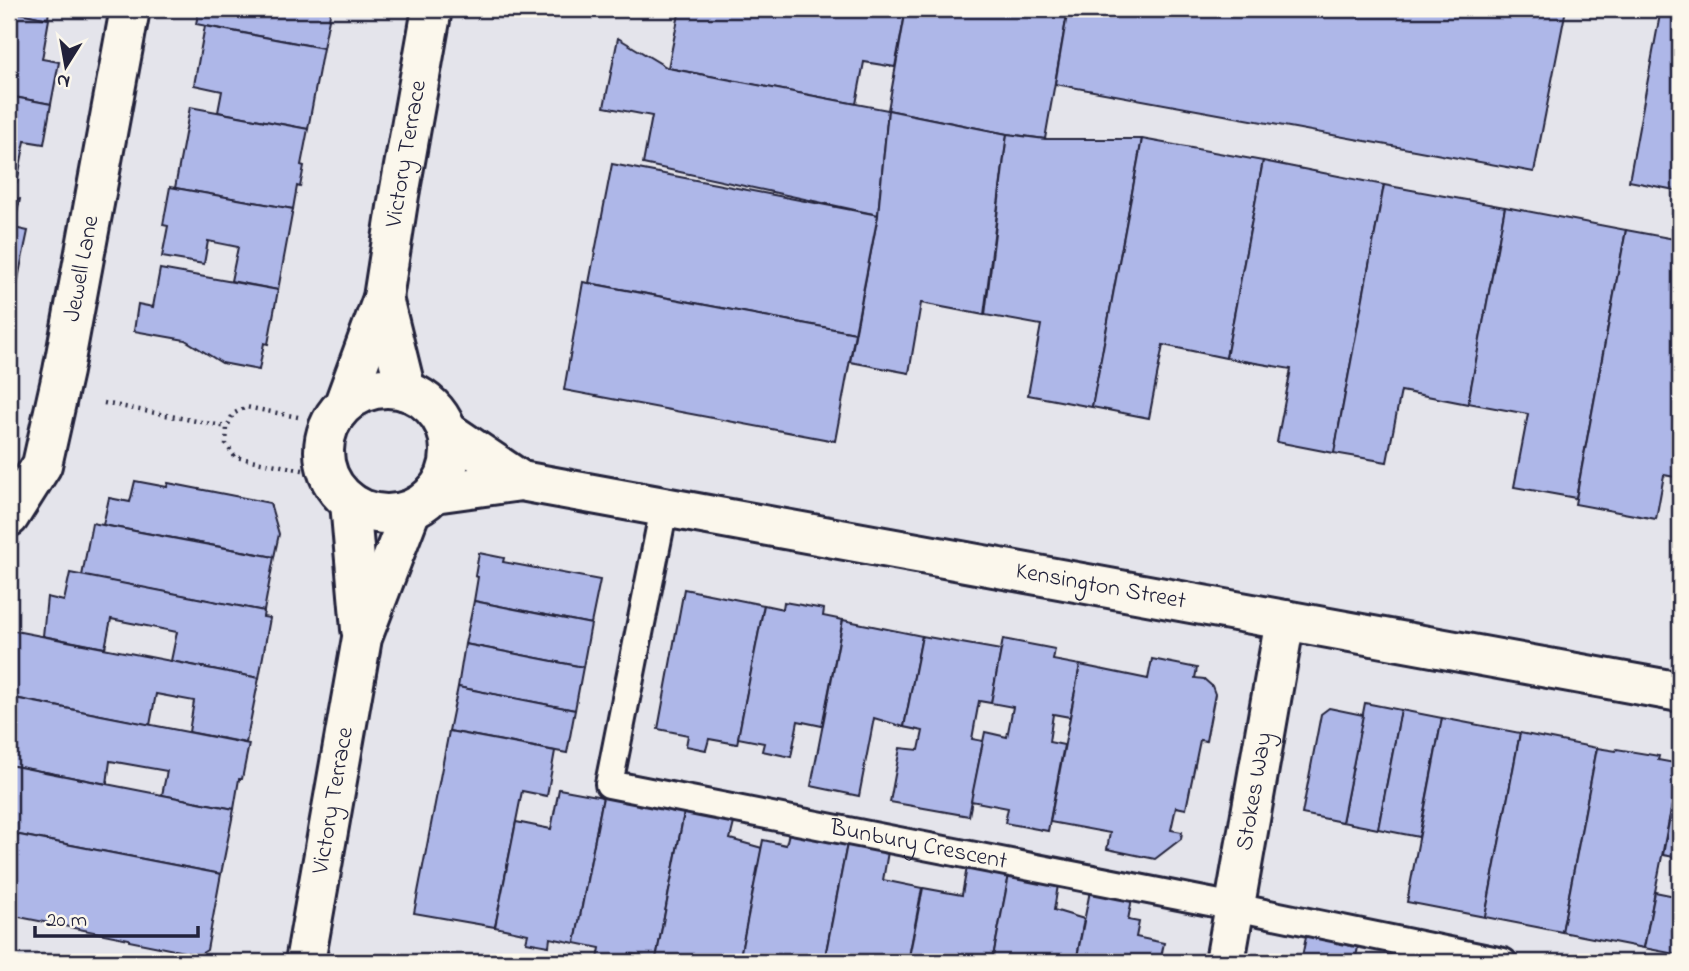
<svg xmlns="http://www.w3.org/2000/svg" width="1689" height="971" font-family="'Indie Flower',sans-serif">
<rect width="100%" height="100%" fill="#e4e4eb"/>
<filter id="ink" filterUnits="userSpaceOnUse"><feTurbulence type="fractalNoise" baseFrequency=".0143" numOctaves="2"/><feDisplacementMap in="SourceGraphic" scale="14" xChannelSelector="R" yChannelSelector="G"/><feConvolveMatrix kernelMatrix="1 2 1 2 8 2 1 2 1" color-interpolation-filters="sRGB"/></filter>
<g filter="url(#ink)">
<g fill="#aeb7e8" stroke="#22223b" stroke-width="2">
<polygon points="9,9 49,9 48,19 9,11"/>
<polygon points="199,9 331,9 323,48 196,24"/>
<polygon points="680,9 906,9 895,67 864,62 856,104 668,68"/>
<polygon points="906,9 1068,9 1045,139 1007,134 888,110"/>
<polygon points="1068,9 1566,9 1534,172 1055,84"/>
<polygon points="1661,9 1680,9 1680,191 1629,181"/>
<polygon points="9,11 49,19 42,59 59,62 51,104 9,96"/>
<polygon points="205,26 323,48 308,129 218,112 222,91 194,85"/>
<polygon points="618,38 668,68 888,110 878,215 643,164 652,116 604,107"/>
<polygon points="9,96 51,104 44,144 25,141 17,183 9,181"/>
<polygon points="190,107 308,129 301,165 304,166 300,187 297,186 293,209 175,188"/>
<polygon points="888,110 1007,134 984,315 921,303 909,373 850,362 878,215"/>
<polygon points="1007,134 1045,139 1142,139 1092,407 1028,395 1041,325 985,315"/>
<polygon points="1142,139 1263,161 1226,358 1163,345 1149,418 1092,407"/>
<polygon points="1263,161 1384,185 1334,453 1277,442 1291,369 1226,358"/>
<polygon points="612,164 878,215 855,333 589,283"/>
<polygon points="1384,185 1505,207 1468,404 1401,391 1387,462 1334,453"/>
<polygon points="170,187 293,209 278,290 231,281 238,247 208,241 204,264 162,257 168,226 163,225"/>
<polygon points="9,197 20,199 14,228 28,231 20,269 9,267"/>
<polygon points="1505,207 1626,230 1576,498 1514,487 1528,414 1468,403"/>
<polygon points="1626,230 1680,240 1680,478 1664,475 1656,519 1575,504"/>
<polygon points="9,267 20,269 12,314 9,313"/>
<polygon points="160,269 278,290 268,344 264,343 259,370 222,363 185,340 134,331 138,304 153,307"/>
<polygon points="583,282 855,333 835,441 564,390"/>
<polygon points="135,481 167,487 168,483 270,503 279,534 274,557 103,525 109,498 130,502"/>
<polygon points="92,523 274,557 264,611 82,576"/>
<polygon points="479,553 504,558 503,562 600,580 591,624 474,601 478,577 475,576"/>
<polygon points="70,573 264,611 263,617 270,618 259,678 171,661 177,632 111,619 105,648 43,636 47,597 64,601"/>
<polygon points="684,589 764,605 737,744 709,739 706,750 686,746 688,735 658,729"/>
<polygon points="474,601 591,624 583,667 465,644"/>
<polygon points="784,602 824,609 823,616 843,620 822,726 798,721 791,757 762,751 764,743 738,738 764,605 783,609"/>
<polygon points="843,620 922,636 904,727 874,718 859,796 811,786"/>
<polygon points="10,630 259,678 246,743 189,732 194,701 156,694 150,725 15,698 15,687 9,685 9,637"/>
<polygon points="922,636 1001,650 991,703 979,701 972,739 983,741 969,816 890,802 900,748 919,750 923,731 904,727"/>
<polygon points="1003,639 1055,649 1053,660 1080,665 1070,717 1053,714 1049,742 1064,745 1048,831 1005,823 1008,808 971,801 985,732 1007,737 1013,707 991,703"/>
<polygon points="465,644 583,667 575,710 458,687"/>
<polygon points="1152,659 1197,668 1195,678 1204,679 1212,686 1215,694 1206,741 1200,740 1186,809 1176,807 1171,830 1182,832 1181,839 1155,859 1107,849 1110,833 1050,822 1080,665 1148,679"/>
<polygon points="458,687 575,710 567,753 449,731"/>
<polygon points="9,697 249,744 242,779 239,779 234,809 162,795 167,771 110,761 107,784 9,765"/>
<polygon points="1365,703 1401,710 1378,829 1342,822"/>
<polygon points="1329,708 1363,715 1342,822 1302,814 1321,714"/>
<polygon points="1401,710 1442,718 1419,837 1378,829"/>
<polygon points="1442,718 1520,733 1485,917 1407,902"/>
<polygon points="449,731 555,751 547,796 522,791 495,927 414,913"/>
<polygon points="1520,733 1597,748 1562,932 1485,917"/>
<polygon points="1597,748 1616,751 1617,749 1659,756 1658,760 1680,764 1644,948 1562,932"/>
<polygon points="1680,761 1680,858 1663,855"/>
<polygon points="9,765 234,809 221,874 9,833"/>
<polygon points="559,789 603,797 575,943 550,938 549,946 526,942 528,934 495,927 516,822 551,829"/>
<polygon points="603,797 684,813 656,959 629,954 628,962 613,962 598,959 600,948 575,943"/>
<polygon points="684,813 734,823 730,839 762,848 739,962 674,962 656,959"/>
<polygon points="9,833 221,874 207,950 199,955 129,941 129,939 9,915"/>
<polygon points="789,833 847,844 824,962 739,962 763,840 786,845"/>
<polygon points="847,844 888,852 883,880 922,888 908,962 824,962"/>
<polygon points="967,867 1009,875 992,962 908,962 923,888 962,895"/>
<polygon points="1009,875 1058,885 1054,910 1084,919 1076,962 992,962"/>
<polygon points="1090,891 1132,899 1128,920 1139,922 1136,937 1164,943 1160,962 1076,962"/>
<polygon points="1655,892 1680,897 1680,955 1644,948"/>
<polygon points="1307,932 1359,942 1355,962 1301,962"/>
<polygon points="1393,946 1439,962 1389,962"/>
</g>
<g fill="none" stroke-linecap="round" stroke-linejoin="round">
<defs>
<g id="lane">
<path id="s1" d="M664 508 609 784 1235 907 1503 962"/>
</g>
<g id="street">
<polyline points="383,298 406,391"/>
<circle cx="387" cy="451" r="63"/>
<path id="s2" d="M344 404 383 298 399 195 432 9"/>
<polyline points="350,502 361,629"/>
<path id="s3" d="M9 517 42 465 63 371 130 9"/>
<path id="s4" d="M305 962 362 638 411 510"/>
<path id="s5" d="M1225 962 1285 620"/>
</g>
<g id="secondary">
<polyline points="447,431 521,481"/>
<path id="s6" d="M434 493 521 481 1680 692"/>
</g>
</defs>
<use href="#lane" stroke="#22223b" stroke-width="32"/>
<use href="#street" stroke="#22223b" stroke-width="44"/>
<use href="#secondary" stroke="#22223b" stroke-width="44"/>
<g stroke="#22223b" stroke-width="4.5" stroke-dasharray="2 5" stroke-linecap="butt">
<polyline points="104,403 227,427"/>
<polyline points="298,417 246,407 233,414 227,427 226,444 235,457 313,472"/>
</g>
<use href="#lane" stroke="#fbf7ec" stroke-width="26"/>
<use href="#street" stroke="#fbf7ec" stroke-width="38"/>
<use href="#secondary" stroke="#fbf7ec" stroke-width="38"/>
</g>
</g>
<g text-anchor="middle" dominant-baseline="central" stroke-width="5" stroke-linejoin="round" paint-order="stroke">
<g font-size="24" fill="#22223b" stroke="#fbf7ec">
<text stroke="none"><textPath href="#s2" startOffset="259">Victory Terrace</textPath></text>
<text stroke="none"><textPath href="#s3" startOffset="262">Jewell Lane</textPath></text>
<text stroke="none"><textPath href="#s6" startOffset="677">Kensington Street</textPath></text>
<text stroke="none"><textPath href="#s5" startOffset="173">Stokes Way</textPath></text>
<text stroke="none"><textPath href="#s4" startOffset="164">Victory Terrace</textPath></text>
<text stroke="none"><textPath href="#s1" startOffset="597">Bunbury Crescent</textPath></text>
</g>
</g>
<rect width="1689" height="971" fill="none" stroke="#fbf7ec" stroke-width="35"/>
<rect x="18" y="18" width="1654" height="936" fill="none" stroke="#22223b" stroke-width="2.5" filter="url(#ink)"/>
<g transform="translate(66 66) rotate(191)" stroke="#fbf7ec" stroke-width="5" paint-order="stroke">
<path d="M0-5L12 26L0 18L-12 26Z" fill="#22223b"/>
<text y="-10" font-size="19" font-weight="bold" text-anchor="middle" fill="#22223b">N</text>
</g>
<path d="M35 926v10h163v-10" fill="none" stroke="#22223b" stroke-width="3.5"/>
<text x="46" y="926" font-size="21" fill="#22223b" stroke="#fbf7ec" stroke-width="5" paint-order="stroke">20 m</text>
</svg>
